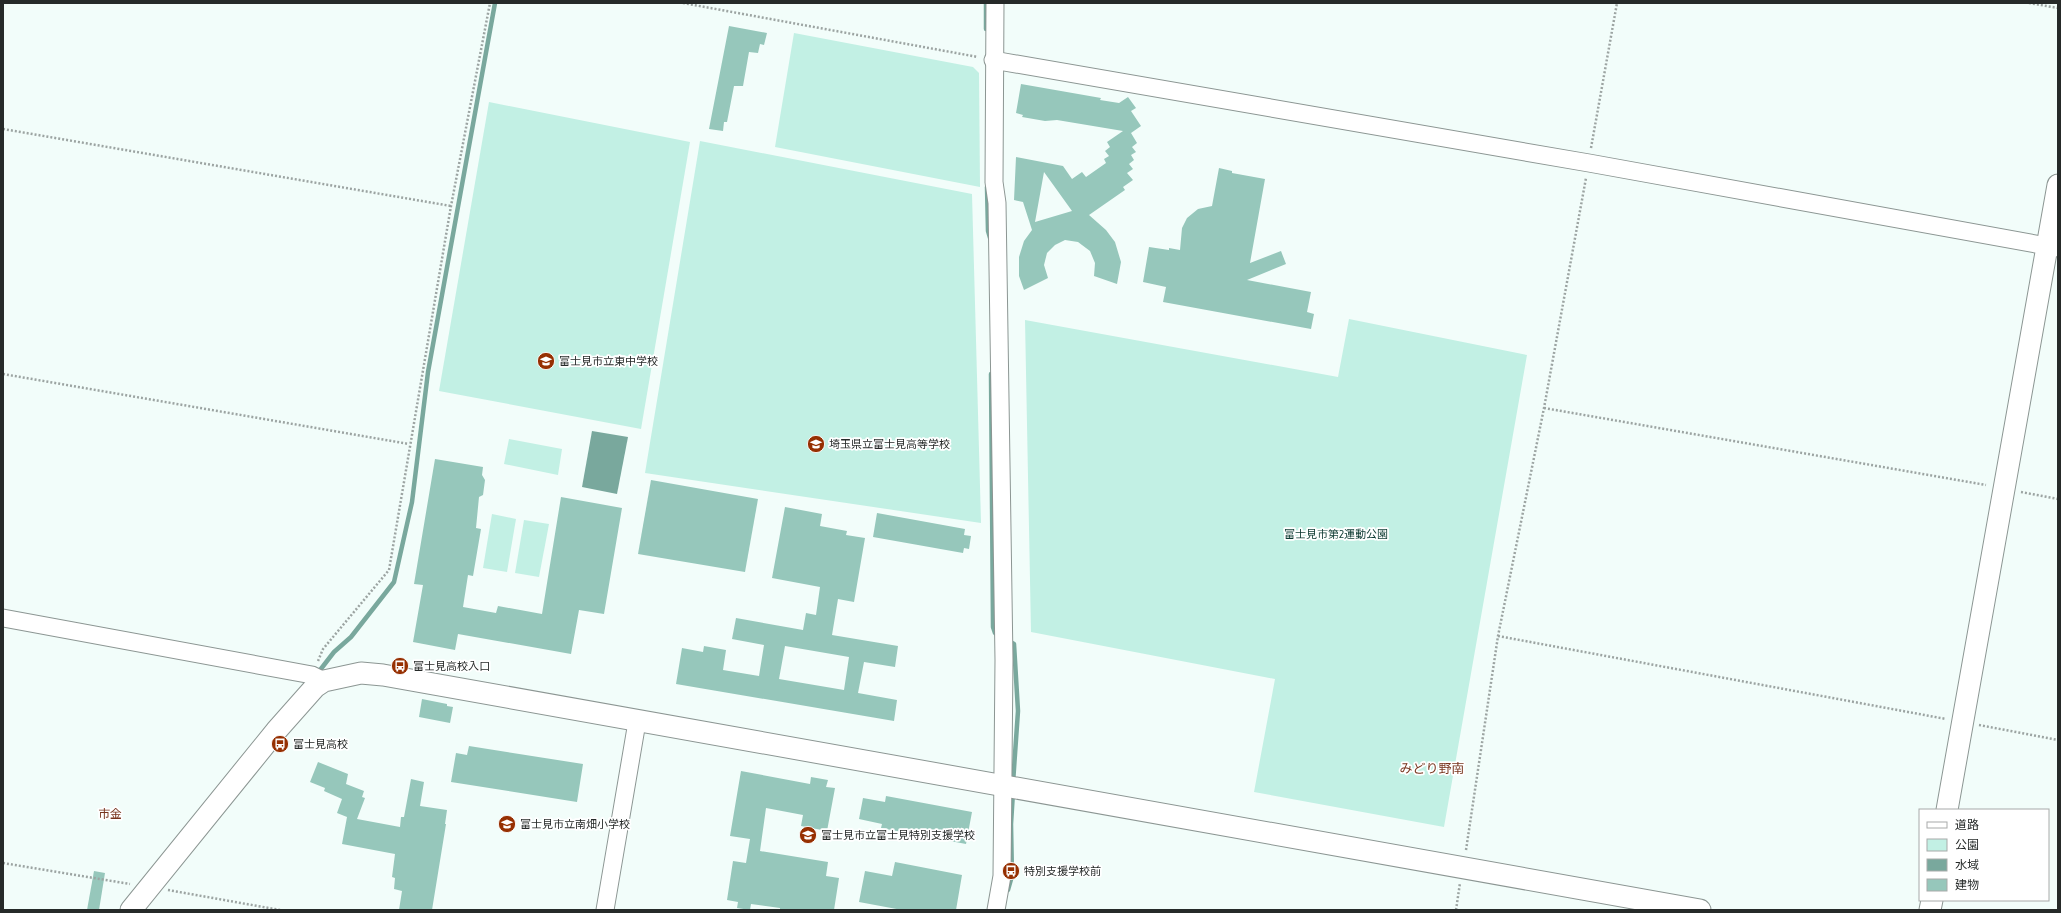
<svg xmlns="http://www.w3.org/2000/svg" width="2061" height="913" font-family="'Asap Condensed','Noto Sans JP',sans-serif">
<rect width="100%" height="100%" fill="#f2fdfa"/>
<g fill="#c2f0e4">
<polygon points="794,33 973,67 979,73 980,187 775,147"/>
<polygon points="489,102 690,142 641,429 439,391"/>
<polygon points="700,141 972,194 981,523 645,473"/>
<polygon points="1349,319 1527,355 1444,827 1254,792 1275,679 1031,632 1025,320 1338,377"/>
<polygon points="509,439 562,449 558,475 504,464"/>
<polygon points="492,514 516,519 507,572 483,568"/>
<polygon points="524,520 549,524 539,577 515,573"/>
</g>
<polygon fill="#79a89d" points="592,431 628,437 617,494 582,487"/>
<g fill="none" stroke-linecap="round" stroke-linejoin="round">
<g stroke="#79a89d" stroke-width="4.5">
<polyline points="986,3 986,29"/>
<polyline points="987,187 988,231 990,238"/>
<polyline points="991,374 993,627 995,633 999,636"/>
<polyline points="1007,640 1014,644 1018,711 1013,783"/>
<polyline points="317,674 334,652 351,637 394,582 412,502 428,372 495,3"/>
<polyline points="1008,890 1012,876 1011,824 1013,792"/>
</g>
</g>
<g fill="#96c7bb" fill-rule="evenodd">
<polygon points="729,26 767,33 764,45 760,44 758,53 749,52 743,86 734,86 727,122 724,122 723,131 709,129"/>
<path d="M1021 84 1101 98 1100 100 1119 103 1128 97 1136 108 1131 111 1141 126 1131 133 1137 143 1132 147 1136 152 1131 155 1134 160 1129 164 1133 169 1127 173 1133 180 1123 187 1125 190 1089 215 1106 230 1115 242 1121 262 1117 284 1094 276 1095 263 1090 251 1078 242 1065 240 1055 245 1047 253 1044 265 1048 278 1024 290 1019 276V257L1024 241 1032 230 1023 202 1014 200 1016 157 1063 166 1072 179 1082 172 1086 177 1106 163 1104 159 1109 156 1105 151 1110 147 1107 142 1123 131 1057 120 1045 121 1022 117 1023 115 1016 113ZM1044 172 1072 211 1035 222Z"/>
<polygon points="1219,168 1232,171 1232,173 1265,179 1250,263 1281,251 1286,264 1247,280 1311,292 1307,312 1314,314 1311,329 1163,302 1166,287 1143,282 1149,247 1169,250 1169,248 1180,250 1182,228 1187,218 1198,209 1212,206"/>
<polygon points="435,459 483,467 482,475 485,480 483,495 479,497 476,528 481,529 473,576 468,575 463,607 496,613 498,606 542,614 561,497 622,508 604,614 579,610 571,654 458,634 455,650 413,642 423,585 414,584"/>
<polygon points="651,480 758,499 745,572 638,554"/>
<path d="M785 507 822 514 820 526 847 531 846 535 865 538 854 602 838 599 832 635 898 646 895 667 864 662 858 693 897 700 894 721 676 684 682 648 703 652 704 646 726 650 723 670 759 676 764 645 732 639 736 618 803 630 806 613 816 615 820 587 772 578ZM785 646 849 657 844 690 779 679Z"/>
<polygon points="877,513 965,529 964,535 971,536 969,549 964,548 963,553 873,537"/>
<polygon points="422,699 447,704 447,706 453,707 450,723 419,717"/>
<polygon points="469,746 583,764 577,802 451,782 456,753 467,755"/>
<polygon points="318,762 348,774 346,784 364,791 362,797 365,798 357,819 400,827 401,817 404,817 411,779 424,782 420,806 447,810 445,824 446,824 432,910 399,910 402,891 394,889 395,878 392,877 395,854 342,844 347,817 337,813 342,799 324,791 325,788 310,782"/>
<polygon points="741,771 810,784 811,777 828,780 826,787 835,788 827,831 801,826 803,815 766,808 760,851 828,862 826,876 839,878 834,910 780,910 780,908 751,904 750,910 737,908 738,902 727,900 733,861 746,863 750,839 730,836"/>
<polygon points="886,796 972,812 966,844 881,828 882,824 859,819 863,798 885,802"/>
<polygon points="895,862 962,875 956,910 902,910 859,902 865,871 892,876"/>
<polygon points="94,871 105,873 99,910 87,910"/>
</g>
<g fill="none" stroke-linecap="round" stroke-linejoin="round">
<defs>
<g id="minor">
<polyline points="995,3 994,182 997,203 1004,660 1002,876 996,910"/>
<polyline points="993,60 1589,163 2058,248"/>
<polyline points="3,618 312,675 324,681"/>
<polyline points="605,910 637,722"/>
</g>
<g id="tertiary">
<polyline points="1947,810 2058,185"/>
<path d="M131 910 276 731 315 687 324 681 361 673 383 675C821 756 1261 828 1700 910"/>
<polyline points="1930,910 1932,900"/>
</g>
</defs>
<use href="#minor" stroke="#8c9693" stroke-width="19"/>
<use href="#tertiary" stroke="#8c9693" stroke-width="23"/>
<g stroke="#9ca4a2" stroke-width="2.5" stroke-dasharray="2 2" stroke-linecap="butt">
<polyline points="683,3 978,57"/>
<polyline points="2029,3 2058,8"/>
<polyline points="3,129 451,206"/>
<polyline points="1591,148 1617,3"/>
<polyline points="3,374 409,444"/>
<polyline points="1544,408 1986,485"/>
<polyline points="2021,492 2058,499"/>
<polyline points="1498,636 1946,719"/>
<polyline points="318,661 323,649 389,570 451,206 490,3"/>
<polyline points="1979,725 2058,740"/>
<polyline points="1466,850 1498,636 1544,408 1586,178"/>
<polyline points="3,863 130,884"/>
<polyline points="168,890 280,910"/>
<polyline points="1456,910 1460,883"/>
</g>
<use href="#minor" stroke="#fff" stroke-width="17"/>
<use href="#tertiary" stroke="#fff" stroke-width="21"/>
</g>
<defs>
<symbol id="school-disc" viewBox="-11 -11 22 22"><circle r="9.5" fill="#963002" stroke="#fff"/><path d="M0-5L7-2L0 1L-7-2ZM-4 1L0 2.5L4 1V4Q0 6-4 4Z" fill="#fff"/></symbol>
<symbol id="bus-disc" viewBox="-11 -11 22 22"><circle r="9.5" fill="#963002" stroke="#fff"/><path d="M-5-6H5V4H4V6H2V4H-2V6H-4V4H-5ZM-3.5-4V0h7V-4ZM-3.5 1.2v1.5H-2V1.2ZM2 1.2v1.5H3.5V1.2Z" fill="#fff"/></symbol>
</defs>
<g fill-rule="evenodd">
<use href="#school-disc" x="536" y="351" width="20" height="20"/>
<use href="#school-disc" x="806" y="434" width="20" height="20"/>
<use href="#bus-disc" x="390" y="656" width="20" height="20"/>
<use href="#bus-disc" x="270" y="734" width="20" height="20"/>
<use href="#school-disc" x="497" y="814" width="20" height="20"/>
<use href="#school-disc" x="798" y="825" width="20" height="20"/>
<use href="#bus-disc" x="1001" y="861" width="20" height="20"/>
</g>
<g text-anchor="middle" dominant-baseline="central" stroke-width="3.5" stroke-linejoin="round" paint-order="stroke">
<g font-size="11" fill="#262a29" stroke="#fff" text-anchor="start">
<text x="559" y="361">富士見市立東中学校</text>
<text x="829" y="444">埼玉県立富士見高等学校</text>
<text x="413" y="666">富士見高校入口</text>
<text x="293" y="744">富士見高校</text>
<text x="520" y="824">富士見市立南畑小学校</text>
<text x="821" y="835">富士見市立富士見特別支援学校</text>
<text x="1024" y="871">特別支援学校前</text>
</g>
<g font-size="11" fill="#0c3931" stroke="#fff">
<text x="1336" y="534">富士見市第2運動公園</text>
</g>
<g font-size="12" fill="#78351e" stroke="#fff">
<text x="110" y="814">市金</text>
</g>
<g font-size="13" fill="#78351e" stroke="#fff">
<text x="1432" y="768">みどり野南</text>
</g>
</g>
<rect width="2061" height="913" fill="none" stroke="#262a29" stroke-width="8"/>
<rect x="1919" y="809" width="130" height="92" fill="#ffffff" stroke="#a8aaa9"/>
<rect x="1927" y="822" width="20" height="6" fill="#ffffff" stroke="#a8aaa9"/>
<text x="1955" y="829" font-size="12" fill="#262a29">道路</text>
<rect x="1927" y="839" width="20" height="12" fill="#c2f0e4" stroke="#a8aaa9"/>
<text x="1955" y="849" font-size="12" fill="#262a29">公園</text>
<rect x="1927" y="859" width="20" height="12" fill="#79a89d" stroke="#a8aaa9"/>
<text x="1955" y="869" font-size="12" fill="#262a29">水域</text>
<rect x="1927" y="879" width="20" height="12" fill="#96c7bb" stroke="#a8aaa9"/>
<text x="1955" y="889" font-size="12" fill="#262a29">建物</text>
</svg>
